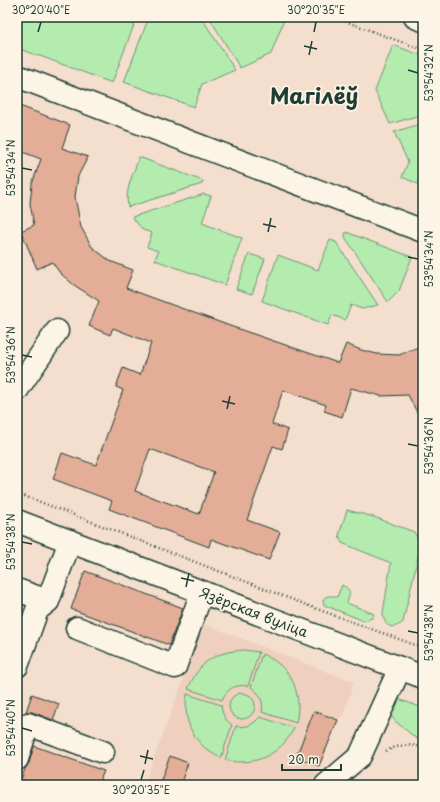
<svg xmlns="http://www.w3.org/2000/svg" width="440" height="802" font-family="'Playpen Sans',sans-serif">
<rect width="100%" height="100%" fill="#f4dfce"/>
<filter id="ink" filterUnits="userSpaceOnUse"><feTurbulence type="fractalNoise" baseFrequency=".025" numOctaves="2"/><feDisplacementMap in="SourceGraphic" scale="8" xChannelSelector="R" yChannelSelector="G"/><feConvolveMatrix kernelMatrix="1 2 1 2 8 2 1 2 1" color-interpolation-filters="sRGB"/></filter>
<g filter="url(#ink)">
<polygon fill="#efd0be" points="204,624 354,682 343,715 338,720 316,776 302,785 142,785 145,782"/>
<g fill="#b4ecb0" stroke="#6a9472">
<polygon points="17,17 137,17 112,83 40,56 39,56 17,48"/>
<polygon points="149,17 201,17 235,70 202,84 194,107 124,82"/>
<polygon points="209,17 285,17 271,54 240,68"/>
<polygon points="393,45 423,56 423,114 390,124 375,91"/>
<polygon points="423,123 423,186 402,177 408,162 394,132"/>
<path d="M139 157 203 181 202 184 128 207C124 190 134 173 139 157Z"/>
<polygon points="204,194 211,196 202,223 242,238 225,285 155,260 158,251 147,247 152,233 143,230 132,217"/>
<polygon points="346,232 412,257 399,291 388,302 345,237"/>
<polygon points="330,240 336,242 378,305 362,309 351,305 345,320 332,315 328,325 262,301 278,255 318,270"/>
<polygon points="249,254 265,259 252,294 236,289"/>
<path d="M347 510 374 517 414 532 419 541 420 548 403 622C396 628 387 629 384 619 383 617 383 615 383 613L391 563 342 543 339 535Z"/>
<path d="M342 585C352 590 350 594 347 603L374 614 372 618 364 621 324 605 323 600C327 594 332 596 337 597Z"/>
<path d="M244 650 259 652 248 686C236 684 227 688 222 700L188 689C200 661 214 652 244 650Z"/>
<path d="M262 654C285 664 298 681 298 707 298 712 297 718 296 723L262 712C264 702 260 693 251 687Z"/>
<circle cx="242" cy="706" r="13"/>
<path d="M187 694 221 705C222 714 225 720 232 725L221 758C195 746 182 723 187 694Z"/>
<polygon points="393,697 423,708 423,742 417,739 395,721 389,713"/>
<path d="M260 717 294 728C284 749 264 762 241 762 235 762 230 761 225 760L236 726C246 728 253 725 260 717Z"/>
</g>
<g fill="#e3ad98" stroke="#1f3d34" fill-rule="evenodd">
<path d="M17 105 70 125 62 148 88 157 78 176 75 197 81 227 92 247 110 261 133 270 126 288 230 326 338 363 346 344 361 350 377 354 399 355 423 345V424L408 395 381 396 351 388 342 417 324 411 326 405 283 390 272 424 288 430 282 449 273 446 247 520 280 532 269 560 211 539 209 547 109 509 112 501 53 479 62 453 96 465 123 390 116 387 123 368 140 375 151 343 113 328 110 335 89 326 99 301 74 285 60 273 52 262 37 269 21 231 34 225 30 204 32 184 41 159 17 150ZM150 449 214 472 199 514 135 491Z"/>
<polygon points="85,571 183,608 169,645 71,609"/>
<polygon points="32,694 59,704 53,720 32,712 26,712"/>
<polygon points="314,711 338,720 319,766 296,757"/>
<polygon points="34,746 104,771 98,785 19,785 25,769 29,763"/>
<polygon points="170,756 188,763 180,785 159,785"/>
</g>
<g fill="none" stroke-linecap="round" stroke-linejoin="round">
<defs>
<g id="minor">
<polyline points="17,76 423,231"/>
<polyline points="17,390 57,331"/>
<polyline points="17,521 423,677"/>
<polyline points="17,590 48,601"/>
<polyline points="77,628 175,667 202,592"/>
<polyline points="17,666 37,610 48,601 70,541"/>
<polyline points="17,759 28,724 103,752"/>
<polyline points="326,785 360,756 400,668"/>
</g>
<polyline id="major" points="415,17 423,20"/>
</defs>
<use href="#minor" stroke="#1f3d34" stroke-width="25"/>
<use href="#major" stroke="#1f3d34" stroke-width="25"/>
<g stroke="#1f3d34" stroke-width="2.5" stroke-dasharray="1 3" stroke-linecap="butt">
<polyline points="334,17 423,50"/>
<polyline points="17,493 309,606 423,648"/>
<path d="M386 751C397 745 411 744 423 747"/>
</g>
<use href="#minor" stroke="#fcf5e5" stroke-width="22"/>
<use href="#major" stroke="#fcf5e5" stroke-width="22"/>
</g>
</g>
<path fill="none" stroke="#1f3d34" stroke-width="1.5" d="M38 32 41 22M314 32 316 22M304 46 317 49M309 55 312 41M408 70 418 73M22 168 32 170M263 224 276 227M268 232 271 218M408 257 418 259M22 355 32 357M222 401 235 404M227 409 230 396M408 444 418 446M22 542 32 544M181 578 194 581M186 587 189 573M408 631 418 633M22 728 32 731M140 756 153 759M145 764 148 750M141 780 144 770"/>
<g text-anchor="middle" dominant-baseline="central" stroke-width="3.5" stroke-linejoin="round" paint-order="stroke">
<g font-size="14" fill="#1f3d34" stroke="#fcf5e5">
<text transform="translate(254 612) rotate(21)">Язёрская вуліца</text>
</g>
<g font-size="22" font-weight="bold" fill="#1f3d34" stroke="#fcf5e5">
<text x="314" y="94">Магілёў</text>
</g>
</g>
<rect width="440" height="802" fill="none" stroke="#fcf5e5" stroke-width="44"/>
<path d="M282 764v6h59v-6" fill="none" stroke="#1f3d34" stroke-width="2"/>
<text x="288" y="764" font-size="12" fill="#1f3d34" stroke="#fcf5e5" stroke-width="3" paint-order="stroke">20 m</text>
<rect x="22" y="22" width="396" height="758" fill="none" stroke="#1f3d34" stroke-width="1.5"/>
<g font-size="10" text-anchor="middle" fill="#1f3d34">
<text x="41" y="14">30°20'40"E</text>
<text x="316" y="14">30°20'35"E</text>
<text transform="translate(429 73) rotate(-90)" y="4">53°54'32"N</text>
<text transform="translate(11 168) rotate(-90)" y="4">53°54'34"N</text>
<text transform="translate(429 259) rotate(-90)" y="4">53°54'34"N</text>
<text transform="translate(11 355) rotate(-90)" y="4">53°54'36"N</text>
<text transform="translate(429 446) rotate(-90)" y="4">53°54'36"N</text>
<text transform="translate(11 542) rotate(-90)" y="4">53°54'38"N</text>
<text transform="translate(429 633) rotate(-90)" y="4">53°54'38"N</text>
<text transform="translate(11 728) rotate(-90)" y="4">53°54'40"N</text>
<text x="141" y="794">30°20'35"E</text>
</g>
</svg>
